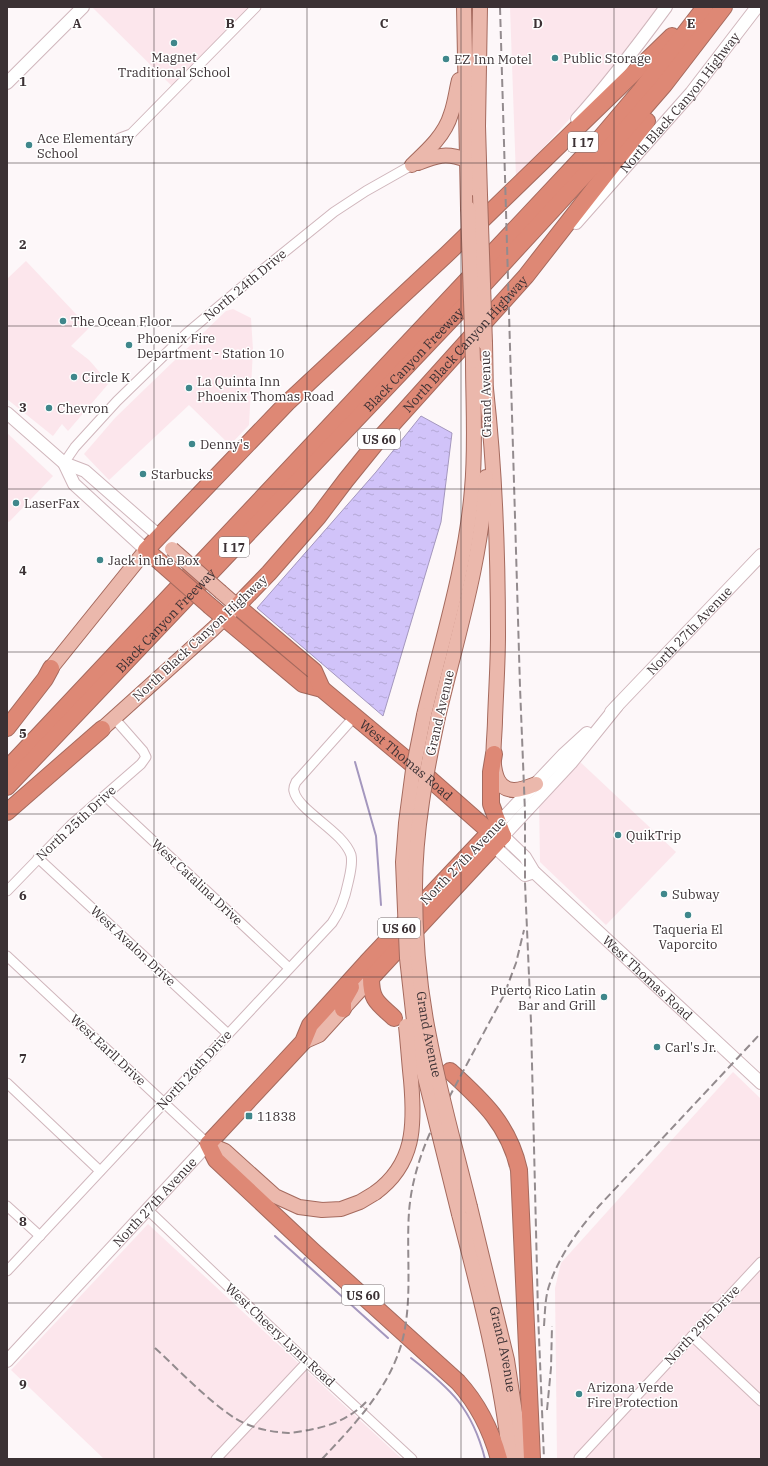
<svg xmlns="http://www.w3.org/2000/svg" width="768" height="1466" font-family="'IBM Plex Serif',serif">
<defs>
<pattern id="water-ripples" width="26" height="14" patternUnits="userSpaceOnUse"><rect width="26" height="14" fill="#d1c3f9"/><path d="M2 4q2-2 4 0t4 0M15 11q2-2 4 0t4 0" fill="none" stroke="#b4a8d6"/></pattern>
</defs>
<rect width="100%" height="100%" fill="#fdf7f9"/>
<g fill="#fce6ec">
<polygon points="92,7 256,7 175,89"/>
<polygon points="510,7 661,7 603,82 516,178"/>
<polygon points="26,261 89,328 71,346 89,360 109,383 68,431 62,424 53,436 7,399 7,279"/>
<polygon points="233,309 251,318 253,350 249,425 230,445 189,405 109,480 84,454 115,418 149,385 226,311"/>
<polygon points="7,433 53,476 9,522 7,521"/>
<polygon points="578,760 676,852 606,925 540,862 539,801"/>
<polygon points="733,1072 761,1099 761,1459 557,1459 555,1288 561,1263"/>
<polygon points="148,1224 402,1459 104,1459 11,1370"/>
</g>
<polygon fill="url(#water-ripples)" stroke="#a497be" points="421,416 452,433 441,522 383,716 257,608 376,472"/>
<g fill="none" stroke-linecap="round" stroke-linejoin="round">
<g stroke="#a497be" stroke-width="2">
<polyline points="355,762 376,836 381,905"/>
<polyline points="275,1236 388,1338"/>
<polyline points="303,1261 305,1258"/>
<path d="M411 1358C451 1389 472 1408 485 1459"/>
</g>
<defs>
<g id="street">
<polyline points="120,138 131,134 256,7"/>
<polyline points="64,463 75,447 117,401 187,333 261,271 334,212 366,191 412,165"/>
<polyline points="105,796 289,968"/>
<polyline points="38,858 228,1034"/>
<polyline points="7,891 71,825 141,764 146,757 143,751 114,718"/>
<polyline points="7,956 208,1144"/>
<polyline points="7,1083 100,1171"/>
<polyline points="7,1206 40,1236"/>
<polyline points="148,1210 306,1361 412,1459"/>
<path d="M7 1271 332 923C341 910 345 898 348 883 350 874 353 864 351 855 343 831 298 811 294 791 293 788 295 784 296 782L355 716"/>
<polyline points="692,1336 761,1401"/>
<polyline points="579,1458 761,1262"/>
<polyline points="216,1459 307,1362"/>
</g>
<g id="secondary">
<polyline points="7,83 83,7"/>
<path d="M577 119C609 84 638 45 666 7"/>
<path id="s1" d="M576 223 691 93 757 7"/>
<polyline points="7,413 64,463 85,471 158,535"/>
<polyline points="64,463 74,484 146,550"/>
<path id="s2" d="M617 706 571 763 503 836 525 857 534 872 761 1083"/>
<path id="s3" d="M611 712 761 555"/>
<polyline points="534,872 525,875 494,846 490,832 563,755 587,733"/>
<path id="s4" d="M7 1361 208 1144"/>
</g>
<g id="primary">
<polyline points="464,7 468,208"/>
<path d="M418 163C436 156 446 152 466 160"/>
<path d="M412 165C427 151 445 135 451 114 455 103 456 92 459 80"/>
<polyline points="480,195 478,126 480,7"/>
<polyline points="485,343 486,398"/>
<path d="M486 389C495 470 498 553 498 634 498 663 496 691 495 720 495 737 490 764 498 780 506 796 523 789 536 784"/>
<polyline points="51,668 146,550"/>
<path d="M424 715C442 640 466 565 472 489 476 446 473 403 473 361"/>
<path d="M438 717C457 637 482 559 486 477"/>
<polyline points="102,729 213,629 237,606 221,592"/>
<polyline points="303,1042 319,1035 371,978"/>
<polyline points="208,1144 225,1151 275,1196 299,1207 322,1210 341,1209 360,1202 375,1193"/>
<path id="s5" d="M470 1207 507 1360 522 1459"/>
<path d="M459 1214C480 1295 501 1376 510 1459"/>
</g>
<g id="highway">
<polyline points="160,562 146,550 287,403 446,255 672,36"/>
<path id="s6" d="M210 606 303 684 322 689 431 780 490 832 503 836"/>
<path id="s7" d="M322 689 314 671 237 606 269 573 318 517 346 480 380 438 526 276 647 121"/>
<polyline points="7,728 45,679 51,668"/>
<polyline points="494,754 491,772 491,804 503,836"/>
<polyline points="7,769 596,143 641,90 705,7"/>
<path id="s8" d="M7 787 462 308 604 154 664 85 724 7"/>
<polyline points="7,812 102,729"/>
<path d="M490 832 367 962 310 1025 303 1042 208 1144 216 1160 313 1251 458 1382C479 1405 491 1430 499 1459"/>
<polyline points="343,1009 343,1001 351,987"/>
<path d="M394 1018C378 1003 371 1001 371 978L503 836"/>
<path d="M450 1071C483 1101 509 1125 519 1170L532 1459"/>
</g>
</defs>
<use href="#street" stroke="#d0b6bc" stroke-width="11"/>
<use href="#secondary" stroke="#d0b6bc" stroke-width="14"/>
<use href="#primary" stroke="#a56a5e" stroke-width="16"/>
<use href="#highway" stroke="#a56a5e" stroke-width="18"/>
<use href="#street" stroke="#fff" stroke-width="9"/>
<use href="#secondary" stroke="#fff" stroke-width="12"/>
<use href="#primary" stroke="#ebb8ac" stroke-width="14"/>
<use href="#highway" stroke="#de8875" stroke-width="16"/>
<g stroke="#938b8e" stroke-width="2" stroke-dasharray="8 4" stroke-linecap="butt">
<polyline points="500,7 520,687 525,812 525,883 531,1022 538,1313 544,1459"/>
<path d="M544 1326C545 1313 545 1298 549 1286 559 1256 578 1230 599 1206L761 1033"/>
<path d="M155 1348C180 1371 205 1398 233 1417 248 1427 269 1432 288 1433 294 1433 302 1431 309 1430 331 1426 351 1418 367 1401"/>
<polyline points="547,1410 551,1368 552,1326"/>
<path d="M322 1459C354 1425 389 1389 402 1342 413 1300 406 1255 409 1212 411 1185 419 1158 430 1133L504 995 516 963 524 930"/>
</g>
<defs>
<g id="primary-bridge">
<polyline points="480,195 485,343"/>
<polyline points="468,208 473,361"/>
<polyline points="172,549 221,592"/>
<polyline points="424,715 413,770 406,823 403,862 407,958 414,1021 419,1053 459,1214"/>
<path id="s9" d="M438 717C426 773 415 830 415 888 415 938 419 987 429 1036 440 1094 456 1150 470 1207"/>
<path d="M375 1193C415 1164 415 1125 411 1080 409 1062 408 1044 406 1026"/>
</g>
<polyline id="highway-bridge" points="160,562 210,606"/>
</defs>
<use href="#primary-bridge" stroke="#a56a5e" stroke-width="16" stroke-linecap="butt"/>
<use href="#highway-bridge" stroke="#a56a5e" stroke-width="18" stroke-linecap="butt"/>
<use href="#primary-bridge" stroke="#ebb8ac" stroke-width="14"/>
<use href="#highway-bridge" stroke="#de8875" stroke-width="16"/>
</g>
<path fill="none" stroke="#3b3134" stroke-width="1" stroke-opacity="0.55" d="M154 7V1459M307 7V1459M461 7V1459M614 7V1459M7 163H761M7 326H761M7 489H761M7 652H761M7 814H761M7 977H761M7 1140H761M7 1303H761"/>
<g fill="#3f878b" stroke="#fff" stroke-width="1.5">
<circle cx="174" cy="43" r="4"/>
<circle cx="555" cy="58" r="4"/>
<circle cx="446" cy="59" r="4"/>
<circle cx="29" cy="145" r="4"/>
<circle cx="63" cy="321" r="4"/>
<circle cx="129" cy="345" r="4"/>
<circle cx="74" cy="377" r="4"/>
<circle cx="189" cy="388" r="4"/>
<circle cx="49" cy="408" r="4"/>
<circle cx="192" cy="444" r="4"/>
<circle cx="143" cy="474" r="4"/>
<circle cx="16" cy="503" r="4"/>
<circle cx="100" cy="560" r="4"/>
<circle cx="618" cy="835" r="4"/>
<circle cx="664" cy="894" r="4"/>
<circle cx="688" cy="915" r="4"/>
<circle cx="604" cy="997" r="4"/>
<circle cx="657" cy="1047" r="4"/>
<rect x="245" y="1112" width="8" height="8" rx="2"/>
<circle cx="579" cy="1394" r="4"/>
</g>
<g text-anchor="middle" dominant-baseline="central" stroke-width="3" stroke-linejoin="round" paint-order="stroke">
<g fill="#fff" stroke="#766f71" stroke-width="1">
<rect x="568" y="132" width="30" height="20" rx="3"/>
<rect x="358" y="429" width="42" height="20" rx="3"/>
<rect x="219" y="537" width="30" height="20" rx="3"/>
<rect x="378" y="918" width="42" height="20" rx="3"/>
<rect x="342" y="1285" width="42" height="20" rx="3"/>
</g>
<g font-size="12" font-weight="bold" fill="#3b3134">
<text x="583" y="142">I 17</text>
<text x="379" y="439">US 60</text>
<text x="234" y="547">I 17</text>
<text x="399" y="928">US 60</text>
<text x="363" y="1295">US 60</text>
</g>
<g font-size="13" fill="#3b3134" stroke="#fff" text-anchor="start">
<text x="174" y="57" text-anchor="middle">Magnet<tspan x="174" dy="15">Traditional School</tspan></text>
<text x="563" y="58">Public Storage</text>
<text x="454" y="59">EZ Inn Motel</text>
<text x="37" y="138">Ace Elementary<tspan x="37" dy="15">School</tspan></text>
<text x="71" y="321">The Ocean Floor</text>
<text x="137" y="338">Phoenix Fire<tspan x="137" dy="15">Department - Station 10</tspan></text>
<text x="82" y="377">Circle K</text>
<text x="197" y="381">La Quinta Inn<tspan x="197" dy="15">Phoenix Thomas Road</tspan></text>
<text x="57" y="408">Chevron</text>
<text x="200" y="444">Denny's</text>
<text x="151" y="474">Starbucks</text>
<text x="24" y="503">LaserFax</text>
<text x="108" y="560">Jack in the Box</text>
<text x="626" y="835">QuikTrip</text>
<text x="672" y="894">Subway</text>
<text x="688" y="929" text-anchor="middle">Taqueria El<tspan x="688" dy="15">Vaporcito</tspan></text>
<text x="596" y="990" text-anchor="end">Puerto Rico Latin<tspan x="596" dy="15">Bar and Grill</tspan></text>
<text x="665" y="1047">Carl's Jr.</text>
<text x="257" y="1116">11838</text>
<text x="587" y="1387">Arizona Verde<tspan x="587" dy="15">Fire Protection</tspan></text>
</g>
<g font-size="13" fill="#3b3134" stroke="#fff">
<text stroke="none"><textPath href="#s1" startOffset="159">North Black Canyon Highway</textPath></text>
<text transform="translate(245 285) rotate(-40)">North 24th Drive</text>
<text stroke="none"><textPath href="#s7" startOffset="468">North Black Canyon Highway</textPath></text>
<text stroke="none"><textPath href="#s8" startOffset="590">Black Canyon Freeway</textPath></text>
<text transform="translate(486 394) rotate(-91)">Grand Avenue</text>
<text stroke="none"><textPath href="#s8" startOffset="230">Black Canyon Freeway</textPath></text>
<text stroke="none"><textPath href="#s3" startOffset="113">North 27th Avenue</textPath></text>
<text transform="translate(200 638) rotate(-43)">North Black Canyon Highway</text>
<text transform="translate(440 713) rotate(-77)">Grand Avenue</text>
<text stroke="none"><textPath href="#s6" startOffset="251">West Thomas Road</textPath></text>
<text transform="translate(76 823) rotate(-43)">North 25th Drive</text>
<text transform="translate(463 861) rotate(-46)">North 27th Avenue</text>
<text transform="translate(197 882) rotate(43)">West Catalina Drive</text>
<text transform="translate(133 946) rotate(43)">West Avalon Drive</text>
<text stroke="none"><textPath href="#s2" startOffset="376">West Thomas Road</textPath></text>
<text stroke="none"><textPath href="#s9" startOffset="320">Grand Avenue</textPath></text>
<text transform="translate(108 1050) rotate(43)">West Earll Drive</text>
<text transform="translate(194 1070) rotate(-47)">North 26th Drive</text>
<text stroke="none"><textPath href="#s4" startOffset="217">North 27th Avenue</textPath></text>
<text transform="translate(702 1325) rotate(-47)">North 29th Drive</text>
<text transform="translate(280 1335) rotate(43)">West Cheery Lynn Road</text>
<text stroke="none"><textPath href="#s5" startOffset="146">Grand Avenue</textPath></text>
</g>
</g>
<g font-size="13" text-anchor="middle" font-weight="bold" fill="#3b3134" stroke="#fff" stroke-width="3" stroke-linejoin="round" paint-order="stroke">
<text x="77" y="28">A</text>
<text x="230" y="28">B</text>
<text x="384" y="28">C</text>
<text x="538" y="28">D</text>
<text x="691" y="28">E</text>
<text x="23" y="86">1</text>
<text x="23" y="249">2</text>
<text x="23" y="412">3</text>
<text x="23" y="575">4</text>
<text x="23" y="738">5</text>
<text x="23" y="900">6</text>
<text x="23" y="1063">7</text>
<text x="23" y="1226">8</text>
<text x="23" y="1389">9</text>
</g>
<rect width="768" height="1466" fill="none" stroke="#3b3134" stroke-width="16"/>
</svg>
